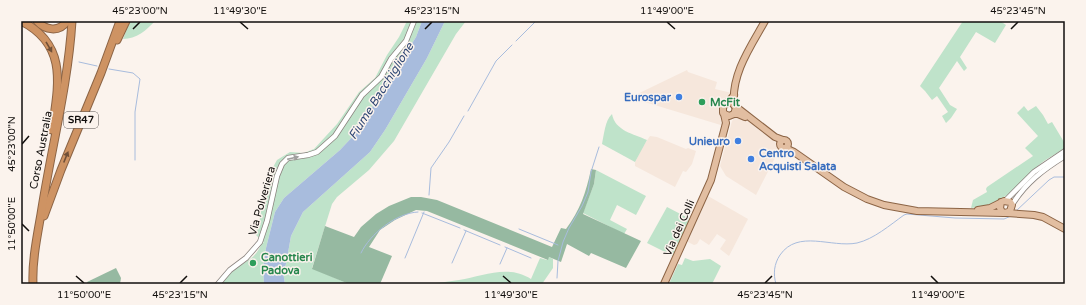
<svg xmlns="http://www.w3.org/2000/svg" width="1086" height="305" font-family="'Varela Round',sans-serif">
<rect width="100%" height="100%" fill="#fbf3ed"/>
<g fill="#f6e7dc">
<polygon points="687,70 688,72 717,82 715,89 732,93 724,102 724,126 648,103 629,98"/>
<polygon points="738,116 743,117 779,145 780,148 756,195 726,176 720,166 732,121 735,117"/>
<polygon points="650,136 657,137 686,149 688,148 696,151 692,164 686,172 683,171 675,187 635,166 635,162 642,148"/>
<polygon points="708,196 748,219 729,256 720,249 726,240 717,234 709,245 700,239 697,244 694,245 686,241"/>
</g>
<g fill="#bfe3ca">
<path d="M130 21H155C147 30 136 39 123 39Z"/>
<path d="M407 21H422L416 37 356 133 340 150 284 198 275 212 266 248 263 268 264 284H222C225 280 228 274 232 271 245 261 254 261 262 243H264L255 234 259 223 267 178 277 160 290 152 304 153 314 149 337 124 359 92 375 78 387 55 399 37Z"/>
<polygon points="445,21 466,21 456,34 394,141 369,170 337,197 332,204 312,268 349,284 285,284 283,272 286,264 291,236 303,212 370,152 385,130 427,58"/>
<polygon points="963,21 1000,21 1006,25 995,43 976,32 960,57 967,68 964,71 957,61 939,88 950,105 957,109 951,118 946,123 942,116 948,112 937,96 932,100 925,91 920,86"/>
<path d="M1024 106 1028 111 1036 106 1043 115 1048 124 1052 122 1064 142H1065V148C1056 154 1047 158 1039 165 1014 186 1007 205 971 208L973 200 987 192 986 189 987 187 1033 156 1025 148 1038 136 1017 113Z"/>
<path d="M612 114C615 131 634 134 647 140L635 162 602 144C604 135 605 120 612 114Z"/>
<polygon points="596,170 646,196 636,215 617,205 610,220 627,229 624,234 583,213 594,184"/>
<polygon points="667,207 692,220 673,256 647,243"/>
<path d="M549 257 553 259V268L542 284H424C436 283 447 282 459 280 483 276 508 264 531 279L540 258 547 260Z"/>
<polygon points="685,258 693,261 710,259 721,266 712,284 669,284 678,264 682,265"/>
</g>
<g fill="#96b9a1">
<path d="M591 169 596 170 594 184 583 214 641 241 626 268 591 253 589 256 567 244 561 262 549 257 548 260 427 211 416 210 395 220 380 230 369 247 392 256 380 284H349L312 269 325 226 354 237 361 227 376 214 389 206 411 197H421L437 200 552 247 561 228 566 229C580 210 586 193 591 169Z"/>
<polygon points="116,268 121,278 120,284 88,284 87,282"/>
</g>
<polygon fill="#a8bcdd" points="422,21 445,21 427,58 385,130 370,152 303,212 291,236 286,264 283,272 285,284 264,284 263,268 266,248 275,212 284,198 340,150 356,133 416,37"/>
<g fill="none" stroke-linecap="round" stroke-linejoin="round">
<g stroke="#a8bcdd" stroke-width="1">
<polyline points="516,41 536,21"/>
<polyline points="79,62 97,66"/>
<polyline points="109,69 133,73 140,79 135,112 135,160"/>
<polyline points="468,111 496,61 512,45"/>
<polyline points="429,195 431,168 449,142 464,116"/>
<polyline points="1016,211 1049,180 1054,177 1065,177"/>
<polyline points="422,213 460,228"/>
<polyline points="519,229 558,245"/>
<polyline points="464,230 500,245"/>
<polyline points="505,247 531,258"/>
<path d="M361 253C370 234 396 213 418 212"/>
<polyline points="405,258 424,212"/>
<polyline points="452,263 466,231"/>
<polyline points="500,264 507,248"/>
<polyline points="557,278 558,261 563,242 569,228 582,206 588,192 591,172 599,147"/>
<path d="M776 284C773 274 774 264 780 255 798 229 831 248 857 243 874 239 890 225 904 215L907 214 955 218 1004 219 1011 216"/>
</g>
<defs>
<g id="minor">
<polyline points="1006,200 1034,172 1065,151"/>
<path d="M1012 205C1025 183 1044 169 1065 156"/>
<polyline points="218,284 230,270 246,258 260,242 267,221 277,176 282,164 288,158 308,155 317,152 335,136 362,95 381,77 391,59 406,41 414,21"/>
</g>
<g id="major">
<polyline points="728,102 733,103 736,108 734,114 729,116 723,113 723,107 730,100 734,95"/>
<path d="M734 105C731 74 751 46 765 21"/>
<polyline points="735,106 775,137 783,140"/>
<polyline points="734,114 738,114 745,117"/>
<circle cx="784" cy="144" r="4"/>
<polyline points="785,148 794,152 844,187 867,199 884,205 917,211 1004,213"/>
<polyline points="978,210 990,208 1004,201 1010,202 1012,205 1010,211 1006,213 1002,212 1000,208 1001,202"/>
<polyline points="1007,213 1034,215 1043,217 1065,229"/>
<polyline points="664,284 711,180 726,123 724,114"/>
</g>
<g id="highway">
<path d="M21 21C69 45 58 87 52 130"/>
<path d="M37 21C45 30 59 33 67 21"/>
<polyline points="117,40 126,21"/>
<polyline points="44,216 61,170 101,73 120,21"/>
<path d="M33 284C32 261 37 237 41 214 51 149 68 86 72 21"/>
</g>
</defs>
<use href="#minor" stroke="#8b847f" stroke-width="6"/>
<use href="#major" stroke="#8c6445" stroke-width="8"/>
<use href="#highway" stroke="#8c6445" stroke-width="9"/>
<use href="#minor" stroke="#fff" stroke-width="4.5"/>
<use href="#major" stroke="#e2bea1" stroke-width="6"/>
<use href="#highway" stroke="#ce9363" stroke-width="7"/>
</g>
<defs><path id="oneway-solid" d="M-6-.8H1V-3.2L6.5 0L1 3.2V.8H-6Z"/></defs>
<g fill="#705038">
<use href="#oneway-solid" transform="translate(49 47) rotate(60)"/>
<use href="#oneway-solid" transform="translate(66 157) rotate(-68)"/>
</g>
<use fill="#a09f9e" href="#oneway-solid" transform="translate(293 158) rotate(-13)"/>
<path fill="none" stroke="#110e0c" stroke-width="1.5" d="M240 22 248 29M667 22 675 29M133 29 140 22M425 29 432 22M1011 29 1018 22M22 144 29 136M22 224 29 231M76 276 84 283M503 276 511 283M931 276 938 283M180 283 187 276M765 283 772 276"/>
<g fill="#3f7fe0" stroke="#fbf3ed" stroke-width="1.5">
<circle cx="679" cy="97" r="4"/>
<circle cx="738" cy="141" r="4"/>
<circle cx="751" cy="159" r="4"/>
</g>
<g fill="#2e9e5b" stroke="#fbf3ed" stroke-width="1.5">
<circle cx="702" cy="102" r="4"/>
<circle cx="253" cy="263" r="4"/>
</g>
<g text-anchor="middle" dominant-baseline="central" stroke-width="3" stroke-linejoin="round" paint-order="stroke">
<rect fill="#fbf3ed" stroke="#575350" stroke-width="1" x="64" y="112" width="34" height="16" rx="3"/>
<g font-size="10" font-weight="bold" fill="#110e0c">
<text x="81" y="120">SR47</text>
</g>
<g font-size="11" font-weight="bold" fill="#366cbe" stroke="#fbf3ed" text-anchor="end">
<text x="671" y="97">Eurospar</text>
<text x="730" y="141">Unieuro</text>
<text x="759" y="153" text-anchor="start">Centro<tspan x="759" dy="13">Acquisti Salata</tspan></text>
</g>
<g font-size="11" font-weight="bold" fill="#27864d" stroke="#fbf3ed" text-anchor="start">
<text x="710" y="102">McFit</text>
<text x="261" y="257">Canottieri<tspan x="261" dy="13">Padova</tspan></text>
</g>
<g font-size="11" fill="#110e0c" stroke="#fbf3ed">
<text transform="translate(41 150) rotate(-79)">Corso Australia</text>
<text transform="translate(262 201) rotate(-74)">Via Polveriera</text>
<text transform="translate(679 228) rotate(-66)">Via dei Colli</text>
</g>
<g font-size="12" font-style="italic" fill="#2f4875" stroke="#fbf3ed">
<text transform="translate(381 91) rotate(-58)">Fiume Bacchiglione</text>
</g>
</g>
<rect width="1086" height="305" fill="none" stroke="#fbf3ed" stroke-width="44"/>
<rect x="22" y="22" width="1042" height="261" fill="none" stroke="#110e0c" stroke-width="1.5"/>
<g font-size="10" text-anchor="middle" fill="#110e0c">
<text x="140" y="14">45°23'00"N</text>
<text x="240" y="14">11°49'30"E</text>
<text x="432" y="14">45°23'15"N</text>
<text x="667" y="14">11°49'00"E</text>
<text x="1018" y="14">45°23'45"N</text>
<text transform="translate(11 144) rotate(-90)" y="4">45°23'00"N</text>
<text transform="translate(11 224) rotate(-90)" y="4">11°50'00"E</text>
<text x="84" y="298">11°50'00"E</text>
<text x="180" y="298">45°23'15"N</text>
<text x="511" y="298">11°49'30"E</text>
<text x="765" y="298">45°23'45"N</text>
<text x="938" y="298">11°49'00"E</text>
</g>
</svg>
